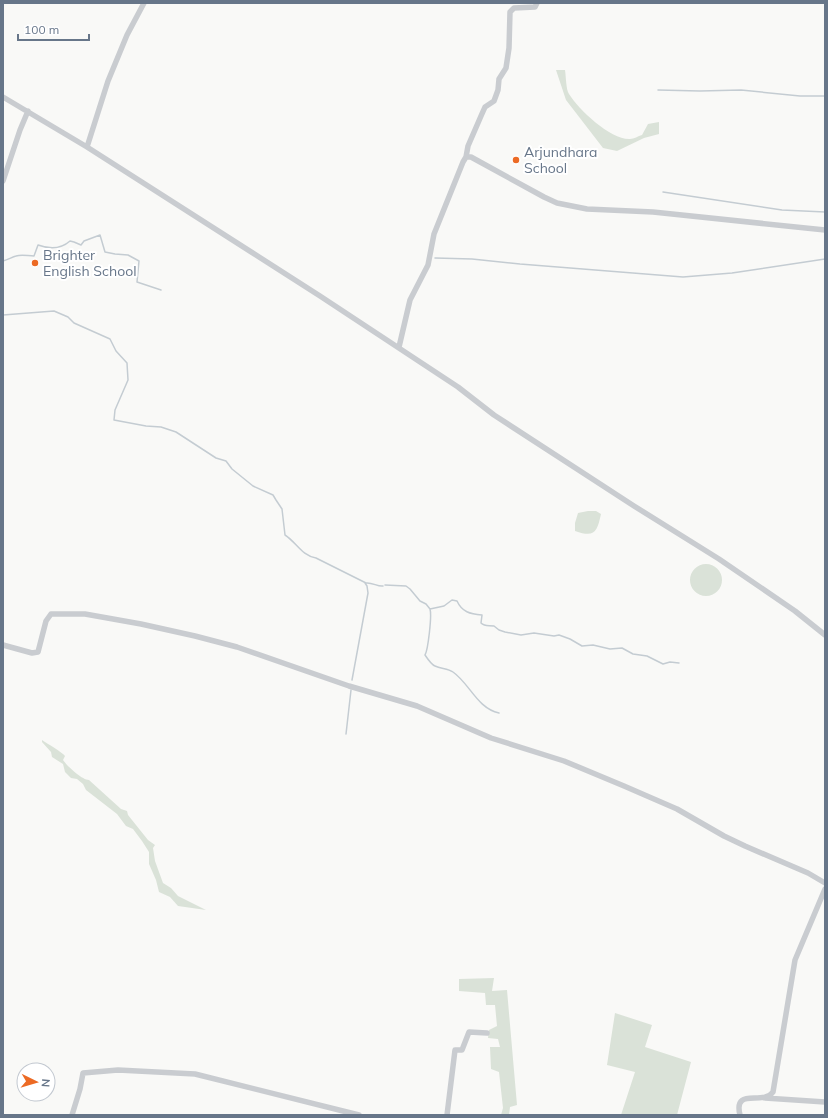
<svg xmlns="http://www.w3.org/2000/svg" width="828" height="1118" viewBox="0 0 828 1118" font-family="Mulish,sans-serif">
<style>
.green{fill:#dae2d8}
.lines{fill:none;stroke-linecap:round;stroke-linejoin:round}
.stream{stroke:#c4ccd2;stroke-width:1.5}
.minor{stroke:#c9ccd0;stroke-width:5.5}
.poi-dot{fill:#ec6a24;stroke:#fff;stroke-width:1.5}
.labels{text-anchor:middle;stroke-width:4;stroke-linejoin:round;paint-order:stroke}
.poi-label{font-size:14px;fill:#677689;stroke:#fff;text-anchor:start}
</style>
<rect width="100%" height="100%" fill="#f9f9f7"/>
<path class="green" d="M556,70H565C566,76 566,90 569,94C579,110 611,140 630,139C634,139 638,136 642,135L648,124L659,122V134L644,138L617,151L603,148L566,100Z
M588,511H596L601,514C597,532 595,538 575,531V523L578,513Z
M690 580a16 16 0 1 1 32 0a16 16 0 1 1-32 0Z
M42,740C48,744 62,752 65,756L63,760C67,766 82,780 89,780L121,809L127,811L128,815L148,840L155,845L153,848L155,861L163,883L171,888L178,896L206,910L178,906L170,897L159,892L156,880L149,864V852L142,841L133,829L126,826L117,814L86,790L83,784L77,779L71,778L65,772L63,764L52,757L51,752L42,742Z
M494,978L492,991L507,990L517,1105L510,1107L509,1115H501L503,1108L499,1072L491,1069L490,1047H500L498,1039L488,1038L489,1030L497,1026L495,1005H486L485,993L459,991V979Z
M615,1013L652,1025L645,1047L691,1062L677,1115H621L635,1072L607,1065Z"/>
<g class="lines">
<path class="stream" d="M658,90L700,91L741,90L800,96H825
M663,192L782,210L825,212
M435,258L472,259L520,264L683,277L732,273L825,259
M3,261C8,260 12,257 16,256C22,254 28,256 34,256L38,245C49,249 61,249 70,241L74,242L81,245L84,241L100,235L105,252L115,254L128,255L139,261L137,282L161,290
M3,315L54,311L68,317L74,323L110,339L116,351L127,363L128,380L115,410L114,420L146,426L161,427L176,432L216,458L226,461L232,469L253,486L273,495L276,500L282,509L285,535C296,542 302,556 316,558L366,583C372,582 378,587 383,586
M385,585L406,586L410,589L420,601L426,604L430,609L444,606L452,600L457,601C462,612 470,614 482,615L481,623C485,627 489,625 494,626L499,630L505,632L521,635L534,633L554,636L559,635L570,639L582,646L593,645L610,649L622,648L633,654L647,656L663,664L670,662L679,663
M430,609C432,616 428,650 425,655C427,658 432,665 435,666C441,669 448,668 453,672C470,684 477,708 499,713
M352,680L368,593L367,586L365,583
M346,734L351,690"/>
<path class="minor" d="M3,97L87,147L320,296L458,387L494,415L634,506L719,559L795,611L825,635
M87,147L108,81L127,35L144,3
M466,157L468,146L481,116L485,107L494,101L498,90L499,79L506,68L509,48L510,12L514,8L535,7L537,3
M3,181L20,130L28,111
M399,347L410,300L428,265L434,234L463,162L466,157H471L544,197L557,203L587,209L653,212L825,230
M3,645L32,653L38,652L46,621L51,614H85L141,624L195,636L237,647L349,686L417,706L491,738L564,761L624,786L677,809L724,836L745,846L808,873L825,883
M765,1098L825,1102
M72,1115L80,1089L83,1073L118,1070L195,1074L359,1115
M447,1115L455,1050H462L469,1032L487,1033
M740,1115C733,1087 763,1106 773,1092L795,960L825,889"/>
</g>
<g class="poi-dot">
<circle cx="516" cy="160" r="4"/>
<circle cx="35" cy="263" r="4"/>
</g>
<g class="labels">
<g class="poi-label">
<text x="524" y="157">Arjundhara<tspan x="524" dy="16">School</tspan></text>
<text x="43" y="260">Brighter<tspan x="43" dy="16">English School</tspan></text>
</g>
</g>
<rect width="828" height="1118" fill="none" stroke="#677689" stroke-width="8"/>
<g transform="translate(36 1082) rotate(95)"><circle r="19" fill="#ffffff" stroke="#c2c8d0"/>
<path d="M0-3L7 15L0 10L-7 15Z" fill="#ec6a24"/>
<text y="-6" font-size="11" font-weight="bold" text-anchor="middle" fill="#677689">N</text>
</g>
<path d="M18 34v6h71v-6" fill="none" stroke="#677689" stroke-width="2"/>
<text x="24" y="34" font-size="12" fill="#677689" stroke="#ffffff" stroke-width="3" paint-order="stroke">100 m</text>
</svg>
